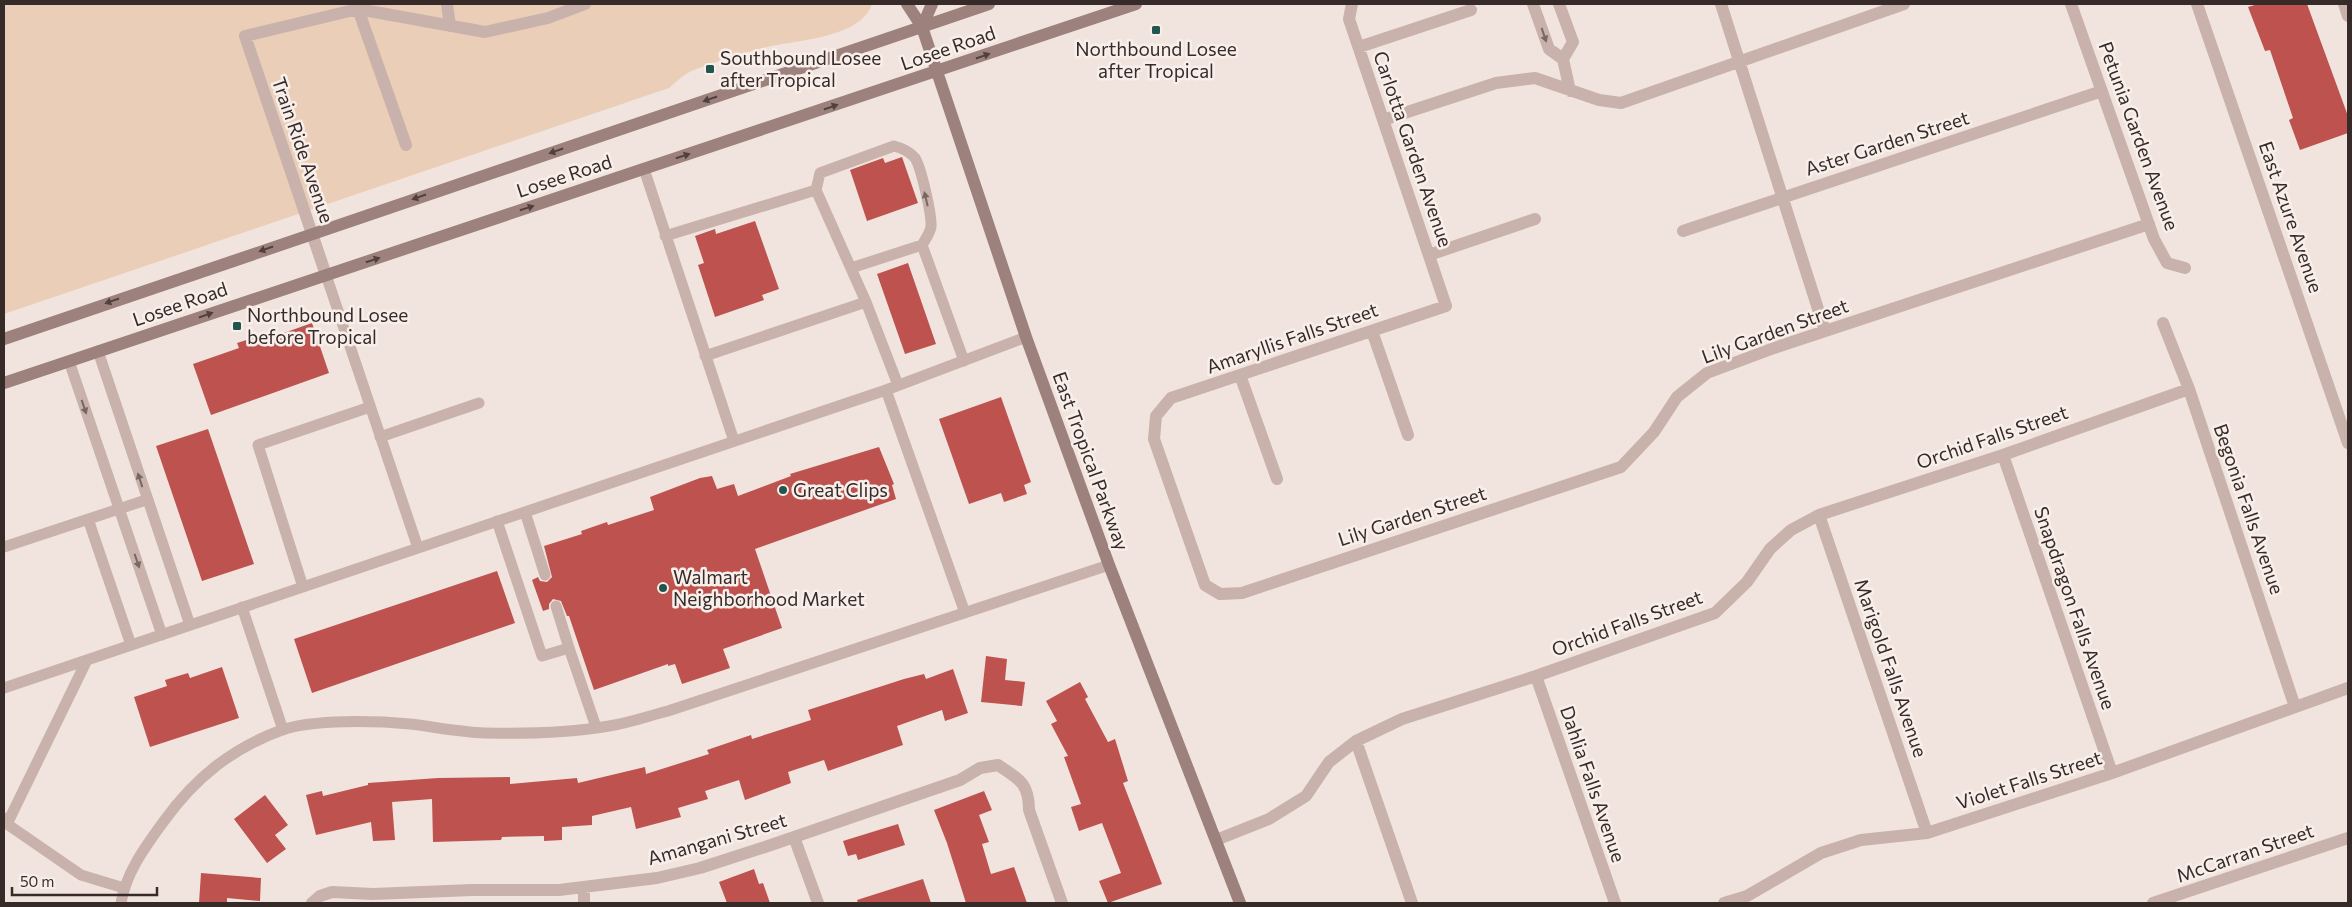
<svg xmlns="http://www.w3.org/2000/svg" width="2352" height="907" viewBox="0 0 2352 907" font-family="Commissioner,sans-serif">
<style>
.sand{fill:#eaceb7}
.building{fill:#be524f}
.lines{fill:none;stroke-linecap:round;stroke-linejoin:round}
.service{stroke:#c8b2ab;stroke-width:11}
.minor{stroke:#c8b2ab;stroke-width:12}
.tertiary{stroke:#c8b2ab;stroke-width:12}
.secondary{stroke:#9c817c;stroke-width:12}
.oneway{fill:#786864}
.oneway2{fill:#50403e}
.poi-dot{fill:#22554e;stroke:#f9efea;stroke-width:2}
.labels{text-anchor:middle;stroke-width:5;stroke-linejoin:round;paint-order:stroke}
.street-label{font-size:19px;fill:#362b29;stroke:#f9efea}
.poi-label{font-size:19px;fill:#362b29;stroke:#f9efea;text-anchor:start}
</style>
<rect width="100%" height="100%" fill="#f1e4de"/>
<path class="sand" d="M4,4H872C861,38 797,40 767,47C743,53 717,61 694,70C685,73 676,82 669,88L4,314Z"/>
<path class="building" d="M2258,4H2307L2348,116V133L2300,150L2289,120L2293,118L2270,50L2265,51L2248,7Z
M902,157L918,203L867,221L850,170L883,158L885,163Z
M755,221L779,289L762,295L764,300L715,317L698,265L704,263L695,236L715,229L716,234Z
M908,263L936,344L905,354L877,274Z
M312,323L329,373L211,415L193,364L239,348L237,343L262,335L264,340Z
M1001,397L1031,482L1024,485L1027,494L1004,502L1001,493L969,504L939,419Z
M208,429L254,564L202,581L156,446Z
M879,447L894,484L892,485L896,499L755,549L782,628L723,649L730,668L682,684L675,664L668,666V664L594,690L569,616H567L561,601L553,599L549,604V609L543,611L532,580L538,577L540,581L547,582L552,577L544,546L582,534L581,531L607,522L608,525L654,510L650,497L700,478L712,476L717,489L734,484L738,496L791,476L790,474Z
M497,571L515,623L312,693L294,639Z
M986,656L1007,659L1005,680L1025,682L1022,706L981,702Z
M222,667L239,718L150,747L134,697L167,686L165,680L188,673L190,678Z
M953,669L968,713L945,721L942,710L897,726L903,745L828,771L824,760L788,772L791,783L745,800L739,780L705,791L708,799L678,808L681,817L636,829L631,807L592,816V825L562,827V840L544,841V836L502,837L501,840L433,842L432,799L392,802L395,840L373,841L371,822L316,835L306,795L322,791L323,796L368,785V783L438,778L510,777V784L577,778L578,783L645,767L646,774L709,754L707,750L751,735L752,739L811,720L808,710L904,679L924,674L926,679Z
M1080,682L1088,697L1085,699L1108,742L1115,739L1128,781L1123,783L1162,884L1108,903L1099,881L1121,873L1102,823L1079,831L1071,807L1081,804L1064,757L1068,756L1051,724L1057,721L1046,701Z
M984,791L992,810L979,815L989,842L982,844L991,874L1014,867L1027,903H966L947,843L934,810Z
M265,795L288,825L275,835L286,849L267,863L234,819Z
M898,824L905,845L858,860L856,854L848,856L843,841Z
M754,869L759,884L763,883L770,903H727L719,882Z
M201,873L261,878L260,901L227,898V903H199Z
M923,879L931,903H858L857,900Z"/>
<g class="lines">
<path class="service" d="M644,169L734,441
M816,190L820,173L894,146C902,148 909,151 915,158C921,167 932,215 931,227C930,233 925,240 922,245
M665,236L816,190L866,302L898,385
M851,268L922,245L964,361
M326,275L418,548
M98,351L190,625
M705,356L866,302
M69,361L162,635
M886,390L965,613
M380,437L479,403
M525,512L545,575
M88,519L131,645
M497,521L542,656L569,648L596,727
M4,547L146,500
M303,587L258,445L370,407
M556,606L569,648
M242,607L283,730
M4,688L886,390L1026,337
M4,818L7,824L81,875L124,888
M7,824L87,660
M121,903C126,872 146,846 164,821C195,778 232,748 282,730C313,719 377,721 410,724C435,727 460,732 485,733C526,734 568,733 609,726C629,723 648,716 668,711L1109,565"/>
<path class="minor" d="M447,4L450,26
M1352,4L1349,19L1446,306L1171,398L1156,416L1154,439L1205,585L1220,594L1242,593L1621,467L1654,432L1677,397L1707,373L1774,348L2149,224
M1533,4L1549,49L1563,59L1570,91
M1559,4L1573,42L1563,59
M1721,4L1825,331
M2071,4L2154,239L2167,263L2185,268
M2344,4L2348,16
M358,9L406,145
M1359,47L1471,10
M1383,120L1496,83L1535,78L1599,100L1621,103L1904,4
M1683,231L2102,91
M1429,255L1535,219
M326,275L245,36L358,9L485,32L548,18L585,4
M2163,323L2189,389L2295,707
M1372,331L1408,435
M1240,375L1277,479
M2003,455L2112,773
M1819,515L1927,833
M1536,676L1615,903
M1356,741L1412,903
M794,837L818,903
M1216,840L1269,819L1306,796L1329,762L1356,741L1402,719L1536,676L1715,613L1747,582L1770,549L1791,530L1819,515L2003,455L2189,389
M584,887V903
M312,903L320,896L332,892L373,894L472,890H559L657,878L700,868L768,846L960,780L980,768L998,765C1019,779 1029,783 1029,810L1062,903
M1724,903L1747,896L1821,853L1861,840L1927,833L2112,773L2348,688"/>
<path class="tertiary" d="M2197,4L2348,443
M2153,903L2348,838"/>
<path class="secondary" d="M907,4L922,27L1026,337L1109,565L1240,903
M922,27L932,4
M4,339L989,4
M4,383L1136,4"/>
</g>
<defs><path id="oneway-solid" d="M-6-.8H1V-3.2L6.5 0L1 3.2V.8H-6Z" transform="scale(1.25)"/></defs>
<g class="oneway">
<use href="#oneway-solid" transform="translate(1544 35) rotate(71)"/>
<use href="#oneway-solid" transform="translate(926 199) rotate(-103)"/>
<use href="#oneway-solid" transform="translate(84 407) rotate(71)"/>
<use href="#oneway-solid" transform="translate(140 480) rotate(-108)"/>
<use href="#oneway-solid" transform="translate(137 561) rotate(71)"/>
</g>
<g class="oneway2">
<use href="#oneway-solid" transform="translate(983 56) rotate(-19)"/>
<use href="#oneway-solid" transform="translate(710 99) rotate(161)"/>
<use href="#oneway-solid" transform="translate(831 107) rotate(-19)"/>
<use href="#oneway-solid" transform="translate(556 151) rotate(161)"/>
<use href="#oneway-solid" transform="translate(683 156) rotate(-18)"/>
<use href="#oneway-solid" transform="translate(419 197) rotate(161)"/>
<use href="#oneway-solid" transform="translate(527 208) rotate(-18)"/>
<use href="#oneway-solid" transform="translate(266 249) rotate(161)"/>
<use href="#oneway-solid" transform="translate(373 260) rotate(-18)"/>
<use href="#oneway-solid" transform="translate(112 301) rotate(161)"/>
<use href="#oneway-solid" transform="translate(206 315) rotate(-19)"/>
</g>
<g class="poi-dot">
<rect x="1151" y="25" width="10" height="10" rx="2.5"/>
<rect x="705" y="64" width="10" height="10" rx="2.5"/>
<rect x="232" y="321" width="10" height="10" rx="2.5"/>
<circle cx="783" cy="490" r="5"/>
<circle cx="663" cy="588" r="5"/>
</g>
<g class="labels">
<g class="street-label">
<text transform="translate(948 48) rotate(-19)" y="7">Losee Road</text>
<text transform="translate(2139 136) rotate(70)" y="7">Petunia Garden Avenue</text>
<text transform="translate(1887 143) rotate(-18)" y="7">Aster Garden Street</text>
<text transform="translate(1413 149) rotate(71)" y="7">Carlotta Garden Avenue</text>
<text transform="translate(303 150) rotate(71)" y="7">Train Ride Avenue</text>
<text transform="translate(564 176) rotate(-18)" y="7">Losee Road</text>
<text transform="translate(2291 217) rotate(71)" y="7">East Azure Avenue</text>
<text transform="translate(180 304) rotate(-19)" y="7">Losee Road</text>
<text transform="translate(1775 331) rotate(-20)" y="7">Lily Garden Street</text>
<text transform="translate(1292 338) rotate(-19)" y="7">Amaryllis Falls Street</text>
<text transform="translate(1992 437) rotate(-19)" y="7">Orchid Falls Street</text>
<text transform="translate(1091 461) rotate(70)" y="7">East Tropical Parkway</text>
<text transform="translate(2249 509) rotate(71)" y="7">Begonia Falls Avenue</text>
<text transform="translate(1412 516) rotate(-18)" y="7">Lily Garden Street</text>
<text transform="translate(2075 608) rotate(71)" y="7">Snapdragon Falls Avenue</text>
<text transform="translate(1627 623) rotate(-20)" y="7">Orchid Falls Street</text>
<text transform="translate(1891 668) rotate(71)" y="7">Marigold Falls Avenue</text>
<text transform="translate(2029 780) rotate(-18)" y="7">Violet Falls Street</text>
<text transform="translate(1593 784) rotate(71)" y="7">Dahlia Falls Avenue</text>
<text transform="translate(717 839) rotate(-16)" y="7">Amangani Street</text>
<text transform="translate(2245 853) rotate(-19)" y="7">McCarran Street</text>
</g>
<g class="poi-label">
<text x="1156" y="56" text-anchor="middle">Northbound Losee<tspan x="1156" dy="22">after Tropical</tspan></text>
<text x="720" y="65">Southbound Losee<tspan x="720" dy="22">after Tropical</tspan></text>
<text x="247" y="322">Northbound Losee<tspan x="247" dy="22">before Tropical</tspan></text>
<text x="793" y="497">Great Clips</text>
<text x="673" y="584">Walmart<tspan x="673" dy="22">Neighborhood Market</tspan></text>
</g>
</g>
<rect width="2352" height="907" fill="none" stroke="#362b29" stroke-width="10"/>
<path d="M12 887v8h145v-8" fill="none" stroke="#362b29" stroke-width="2.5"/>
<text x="20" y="887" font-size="15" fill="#362b29" stroke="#f9efea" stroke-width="4" paint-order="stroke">50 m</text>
</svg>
